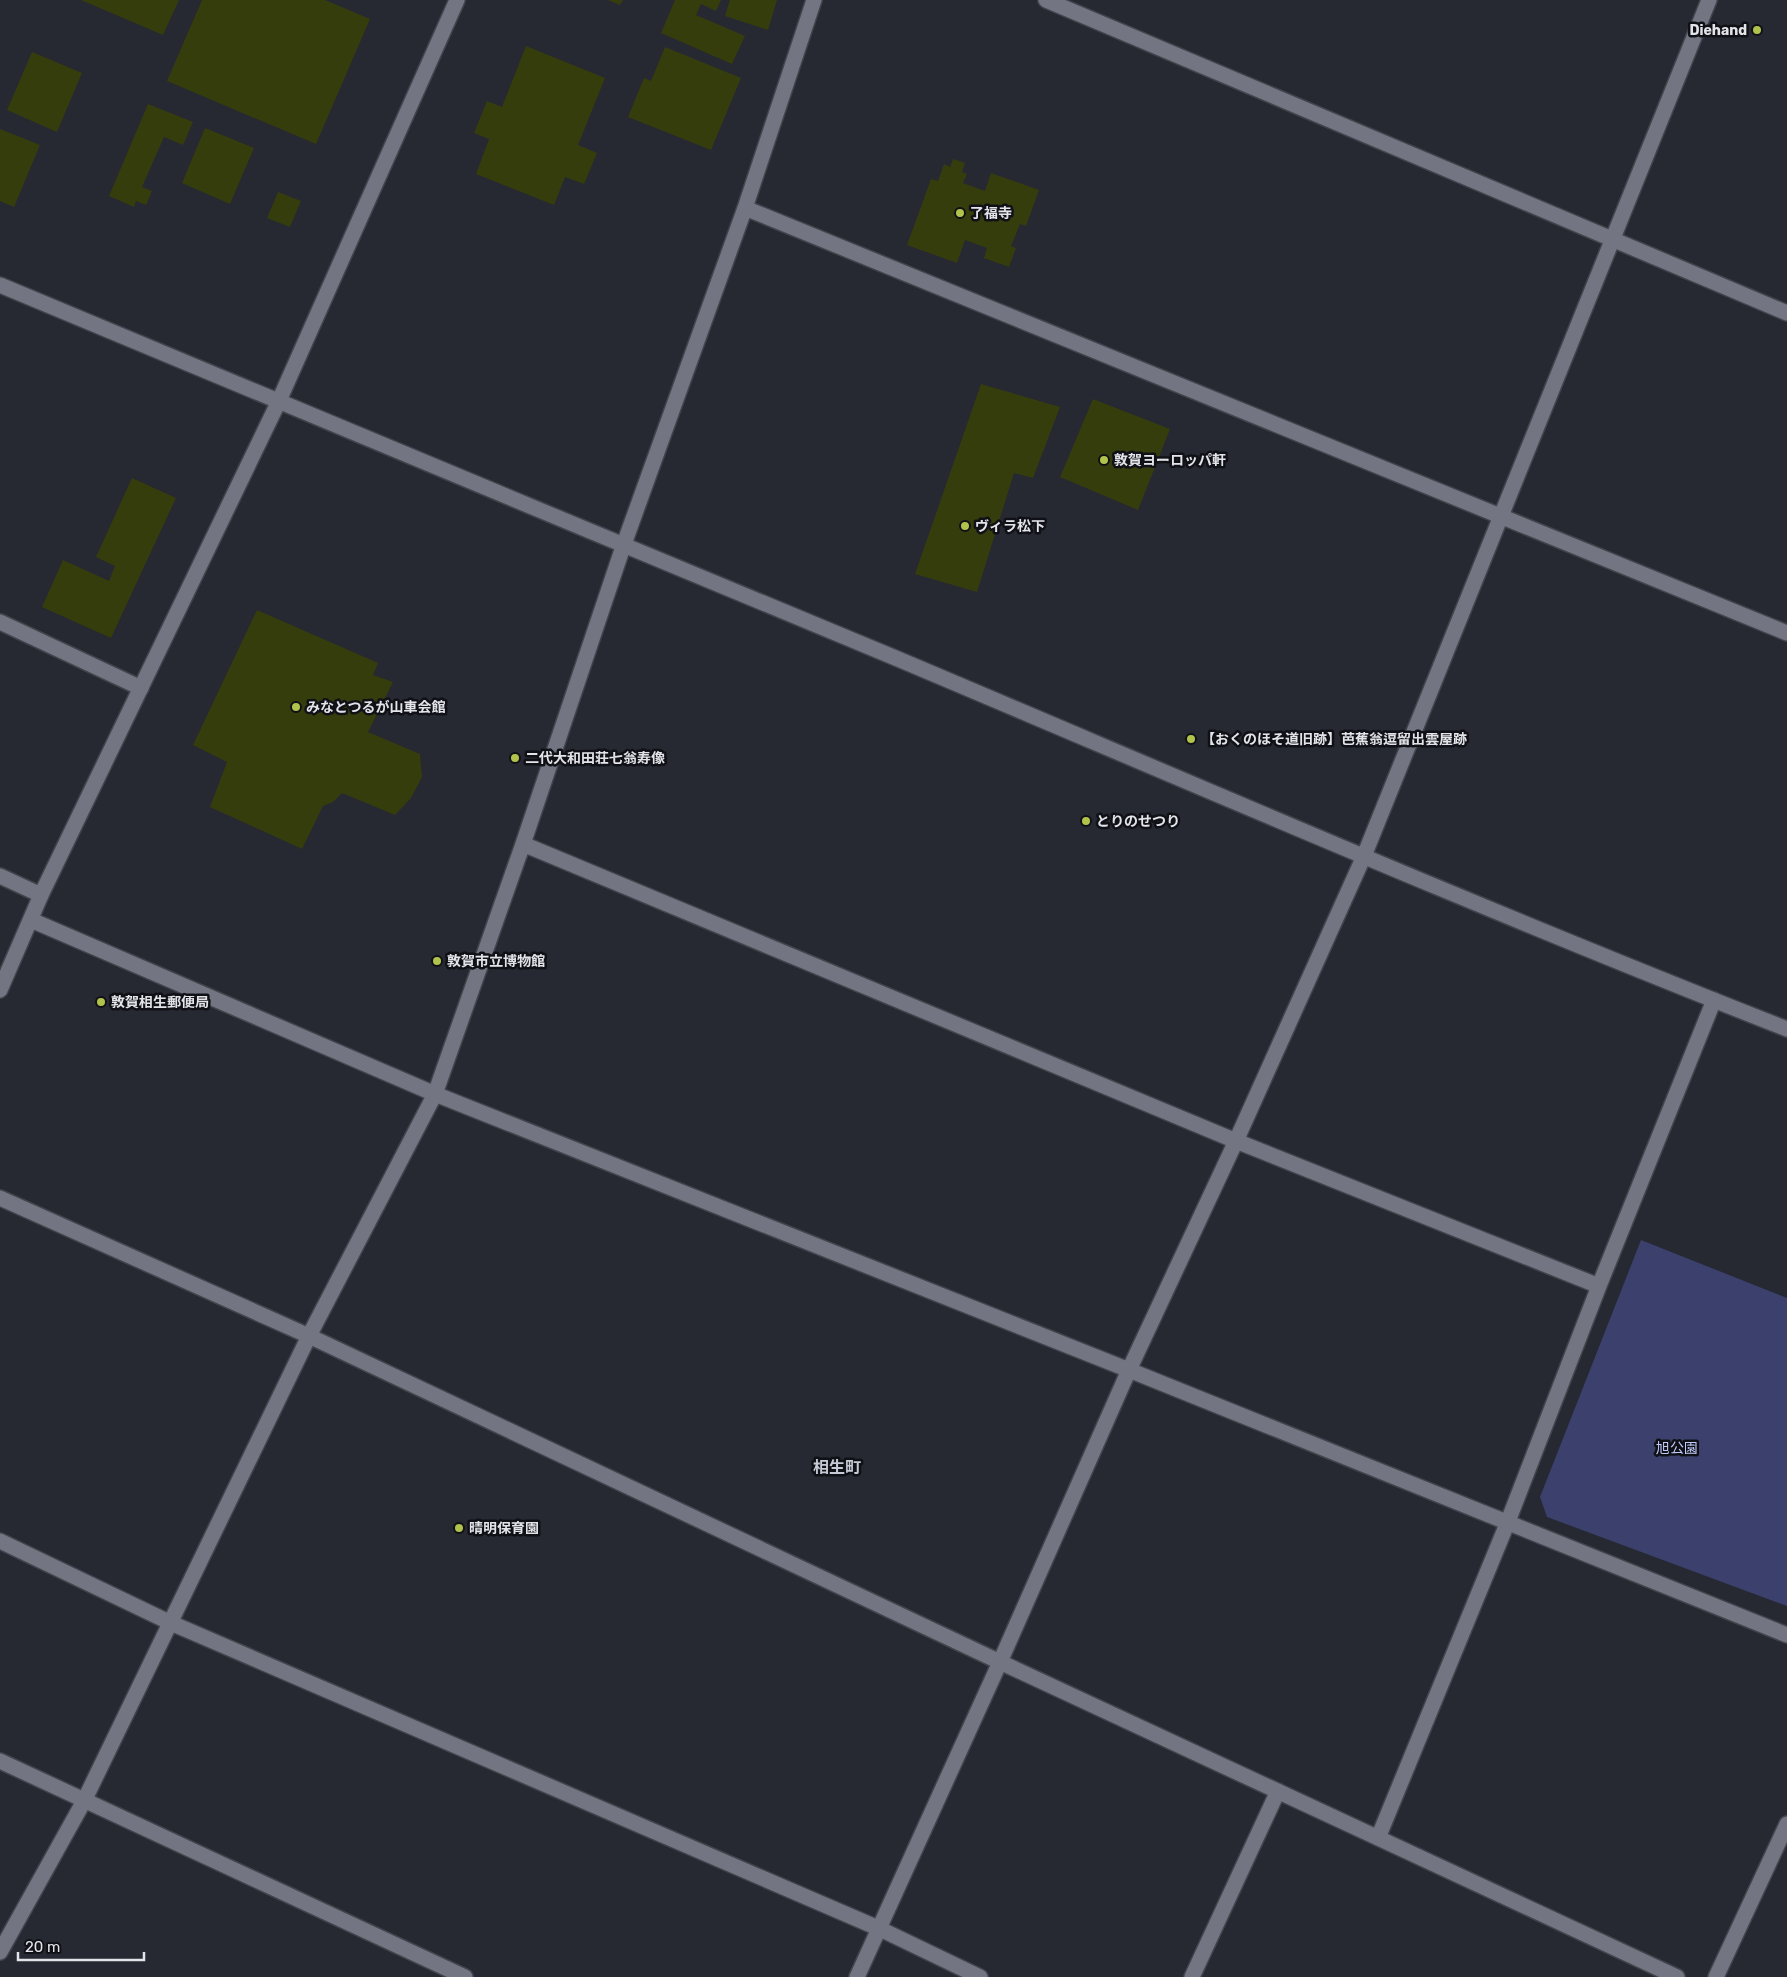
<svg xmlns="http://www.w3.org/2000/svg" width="1787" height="1977" viewBox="0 0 1787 1977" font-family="Rubik,'Noto Sans JP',sans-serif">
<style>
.green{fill:#3b416c}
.building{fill:#363d0d}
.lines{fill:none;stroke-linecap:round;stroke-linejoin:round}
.street-casing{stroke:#42444c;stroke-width:18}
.secondary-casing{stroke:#42444c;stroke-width:18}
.street{stroke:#737682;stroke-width:15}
.secondary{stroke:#737682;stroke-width:15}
.poi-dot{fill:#b2c34c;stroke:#101116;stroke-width:2}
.labels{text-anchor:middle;stroke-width:5;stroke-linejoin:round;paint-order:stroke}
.poi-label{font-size:14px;font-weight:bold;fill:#e2e4ea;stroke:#101116;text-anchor:start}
.park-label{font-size:14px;fill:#c1cbfc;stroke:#101116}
.quarter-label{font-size:16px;font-weight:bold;fill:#c6c9d6;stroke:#101116}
</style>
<rect width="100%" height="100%" fill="#262832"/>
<path class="green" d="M1641,1240L1787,1298V1606L1547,1517L1540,1497Z"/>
<path class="building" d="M81,0H179L163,35Z
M202,0H325L370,19L316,144L167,81Z
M608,0H623L620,5Z
M675,0H721L716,11L701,4L696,15L745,36L732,64L661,33Z
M730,0H777L768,30L725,16Z
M526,46L605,78L578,145L597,153L584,184L565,177L554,205L476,174L489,139L474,133L487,101L502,107Z
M665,47L741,78L711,150L628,117L644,78L651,81Z
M32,52L82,73L57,132L7,110Z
M148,104L193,122L183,145L164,137L142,187L152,191L146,205L136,201L134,207L109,196Z
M205,128L254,148L230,204L182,183Z
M0,129L40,145L14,207L0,201Z
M953,159L965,163L962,172L967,174L963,183L985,191L991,173L1039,190L1026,226L1020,224L1011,246L1016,248L1009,267L984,258L987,248L965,240L957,263L907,245L931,179L938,181L944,164L950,167Z
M278,192L301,201L290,227L267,218Z
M981,384L1060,407L1033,478L1014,473L977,592L915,574Z
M1093,399L1170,429L1138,510L1060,477Z
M132,478L176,498L111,638L42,607L63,560L109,581L115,566L96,557Z
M257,610L378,663L373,675L393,682L368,732L420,754L422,777L411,798L395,815L342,793L333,802L323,806L302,849L210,807L227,762L193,745Z"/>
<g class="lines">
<g class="street-casing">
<path id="street" d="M1046,0L1787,313
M745,208L1787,633
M0,622L141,688
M523,844L1236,1141L1599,1286L1507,1524L1378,1838
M0,876L41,895
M31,920L435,1094L1129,1370L1787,1635
M0,1198L309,1336L1000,1662L1677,1977
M1599,1286L1714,1000
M0,1541L171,1623L878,1928L980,1977
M0,1761L465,1977
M0,1952L84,1801L309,1336L435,1094L523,844L624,544L745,208L814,0
M857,1977L1000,1662L1129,1370L1236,1141L1364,856L1709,0
M1192,1977L1278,1791
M1716,1977L1787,1824"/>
</g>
<g class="secondary-casing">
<path id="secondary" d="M0,285C298,411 599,534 898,659C1194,784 1488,912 1787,1029
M0,990L41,895L278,403L457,0"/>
</g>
<use href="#street" class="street"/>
<use href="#secondary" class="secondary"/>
</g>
<g class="poi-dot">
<circle cx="1757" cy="30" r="5"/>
<circle cx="960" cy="213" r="5"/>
<circle cx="1104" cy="460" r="5"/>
<circle cx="965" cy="526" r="5"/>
<circle cx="296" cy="707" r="5"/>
<circle cx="1191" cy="739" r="5"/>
<circle cx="515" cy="758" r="5"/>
<circle cx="1086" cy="821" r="5"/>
<circle cx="437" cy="961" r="5"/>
<circle cx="101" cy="1002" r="5"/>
<circle cx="459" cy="1528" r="5"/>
</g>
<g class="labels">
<g class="poi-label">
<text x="1747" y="35" text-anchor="end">Diehand</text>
<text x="970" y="218">了福寺</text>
<text x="1114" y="465">敦賀ヨーロッパ軒</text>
<text x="975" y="531">ヴィラ松下</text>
<text x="306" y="712">みなとつるが山車会館</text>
<text x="1201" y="744">【おくのほそ道旧跡】芭蕉翁逗留出雲屋跡</text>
<text x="525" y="763">二代大和田荘七翁寿像</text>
<text x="1096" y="826">とりのせつり</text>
<text x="447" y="966">敦賀市立博物館</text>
<text x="111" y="1007">敦賀相生郵便局</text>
<text x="469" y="1533">晴明保育園</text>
</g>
<g class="park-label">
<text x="1677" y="1453">旭公園</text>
</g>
<g class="quarter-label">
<text x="837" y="1473">相生町</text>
</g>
</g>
<path d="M18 1952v8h126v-8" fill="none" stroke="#e2e4ea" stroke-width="2.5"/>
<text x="25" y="1952" font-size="15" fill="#e2e4ea" stroke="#101116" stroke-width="4" paint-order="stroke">20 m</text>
</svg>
